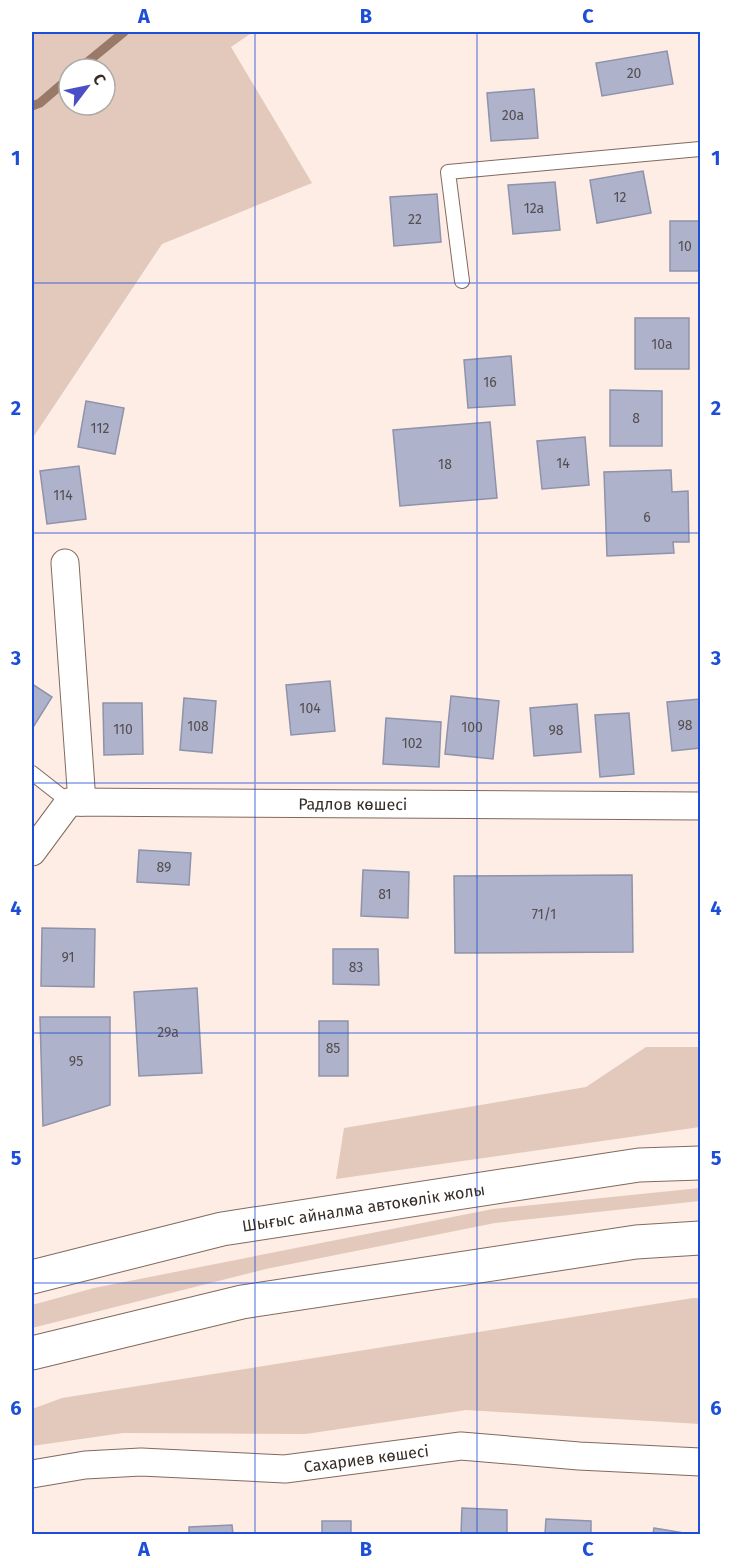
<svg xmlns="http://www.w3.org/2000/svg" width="732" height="1566" viewBox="0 0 732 1566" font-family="'Fira Sans',sans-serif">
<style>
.green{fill:#e3c9bb;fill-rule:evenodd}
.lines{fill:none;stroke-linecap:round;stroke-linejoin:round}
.stream{stroke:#997a68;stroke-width:9}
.building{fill:#aeb3cb;stroke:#8e92aa;stroke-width:1.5}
.lane-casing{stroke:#816a5d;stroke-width:16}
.street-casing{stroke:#816a5d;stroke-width:29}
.primary-casing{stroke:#816a5d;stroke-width:35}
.lane{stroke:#fff;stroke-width:14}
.street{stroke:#fff;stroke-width:27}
.primary{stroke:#fff;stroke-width:33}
.grid{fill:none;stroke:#1d4ed8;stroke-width:1.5;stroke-opacity:0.55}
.labels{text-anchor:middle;stroke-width:4.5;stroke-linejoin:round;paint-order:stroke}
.number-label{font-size:14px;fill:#544e50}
.street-label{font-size:16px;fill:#362d27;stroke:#fff}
.neatline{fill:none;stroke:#1d4ed8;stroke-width:2}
.grid-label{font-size:20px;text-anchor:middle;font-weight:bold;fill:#1d4ed8}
</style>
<rect width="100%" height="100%" fill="#fdede4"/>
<path class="green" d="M32,32H253L231,47L312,183L162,244L32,439ZM69,69H105V105H69Z
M646,1047H700V1127L336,1179L344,1128L586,1087Z
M700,1188V1201L495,1223L266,1269L32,1328V1305L94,1288L493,1209Z
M693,1298H700V1424L466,1410L306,1434L123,1433L32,1446V1409L62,1398Z"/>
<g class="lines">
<path class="stream" d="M79,69L124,32
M32,106L40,103L69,78"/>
</g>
<path class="building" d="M667,51L673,84L602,96L596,63Z
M534,89L538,138L491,141L487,93Z
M643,171L651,213L597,223L590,180Z
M555,182L560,230L513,234L508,185Z
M437,194L441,242L394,246L390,197Z
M670,221H700V271H670Z
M635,318H689V369H635Z
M511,356L515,405L468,408L464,360Z
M610,390L662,391V446H610Z
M86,401L124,408L115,454L78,447Z
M490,422L497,498L400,506L393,430Z
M585,437L589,485L542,489L537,441Z
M79,466L86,519L47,524L40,471Z
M671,470L672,492L688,491L689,542H673L674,553L607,556L604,472Z
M330,681L335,731L291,735L286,685Z
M32,684L52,697L32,729Z
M451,696L499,701L493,759L445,754Z
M184,698L216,701L212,753L180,750Z
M700,699V748L672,751L667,702Z
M103,703H142L143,754L104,755Z
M577,704L581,752L534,756L530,708Z
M629,713L634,774L600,777L595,715Z
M386,718L441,722L439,767L383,764Z
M139,850L191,853L189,885L137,882Z
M363,870L409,872L408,918L361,916Z
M632,875L633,952L455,953L454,876Z
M42,928L95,929L94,987L41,986Z
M333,949H378L379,985L333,984Z
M197,988L202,1073L139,1076L134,992Z
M40,1017H110V1105L43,1126Z
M319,1021H348V1076H319Z
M462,1508L507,1510V1534H461Z
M546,1519L591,1521V1534H545Z
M322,1521H351V1534H322Z
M232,1525L233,1534H189V1527Z
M654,1528L690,1534H653Z"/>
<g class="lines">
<g class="lane-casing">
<path id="lane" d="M462,281L448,172L700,149
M32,773L69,802"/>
</g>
<g class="street-casing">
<g id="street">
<path d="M65,563L82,802"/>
<path id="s1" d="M32,852L69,802L700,806"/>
<path id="s2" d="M32,1474L85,1465L141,1462L285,1469L461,1446L579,1456L700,1462"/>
</g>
</g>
<g class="primary-casing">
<g id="primary">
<path id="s3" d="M32,1277L222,1229L639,1165L700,1163"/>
<path d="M32,1353L242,1302L636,1242L700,1238"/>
</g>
</g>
<use href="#lane" class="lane"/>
<use href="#street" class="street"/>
<use href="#primary" class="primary"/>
</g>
<path class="grid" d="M255,32V1534M477,32V1534M32,283H700M32,533H700M32,783H700M32,1033H700M32,1283H700"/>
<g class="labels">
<g class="number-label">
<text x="634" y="78">20</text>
<text x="513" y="120">20а</text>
<text x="620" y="202">12</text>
<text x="534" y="213">12а</text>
<text x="415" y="224">22</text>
<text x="685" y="251">10</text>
<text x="662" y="349">10а</text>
<text x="490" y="387">16</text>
<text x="636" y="423">8</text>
<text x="100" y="433">112</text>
<text x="563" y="468">14</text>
<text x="445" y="469">18</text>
<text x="63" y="500">114</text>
<text x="647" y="522">6</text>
<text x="310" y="713">104</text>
<text x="685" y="730">98</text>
<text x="198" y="731">108</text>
<text x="472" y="732">100</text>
<text x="123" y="734">110</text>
<text x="556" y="735">98</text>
<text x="412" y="748">102</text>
<text x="164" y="872">89</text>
<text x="385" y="899">81</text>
<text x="544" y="919">71/1</text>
<text x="68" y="962">91</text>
<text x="356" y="972">83</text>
<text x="168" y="1037">29а</text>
<text x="333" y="1053">85</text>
<text x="76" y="1066">95</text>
</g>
<g class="street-label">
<text dy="6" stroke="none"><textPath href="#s1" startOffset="346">Радлов көшесі</textPath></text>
<text dy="6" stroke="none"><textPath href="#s3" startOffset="339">Шығыс айналма автокөлік жолы</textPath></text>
<text dy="6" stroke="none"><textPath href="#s2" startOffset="336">Сахариев көшесі</textPath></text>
</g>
</g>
<rect width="732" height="1566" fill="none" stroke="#ffffff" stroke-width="66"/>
<g transform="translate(87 87) rotate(58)"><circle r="28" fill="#ffffff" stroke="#afaba9" stroke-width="1.5"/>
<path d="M0-4.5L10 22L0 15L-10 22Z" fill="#4b4fc5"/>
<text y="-9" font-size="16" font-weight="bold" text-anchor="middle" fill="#362d27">С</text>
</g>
<rect x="33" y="33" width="666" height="1500" class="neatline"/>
<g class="grid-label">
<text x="144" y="23">A</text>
<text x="366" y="23">B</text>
<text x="588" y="23">C</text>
<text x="16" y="165">1</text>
<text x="716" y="165">1</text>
<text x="16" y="415">2</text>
<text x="716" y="415">2</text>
<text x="16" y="665">3</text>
<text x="716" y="665">3</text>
<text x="16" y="915">4</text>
<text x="716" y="915">4</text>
<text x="16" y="1165">5</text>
<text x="716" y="1165">5</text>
<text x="16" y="1415">6</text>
<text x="716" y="1415">6</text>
<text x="144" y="1556">A</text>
<text x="366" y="1556">B</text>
<text x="588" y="1556">C</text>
</g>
</svg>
